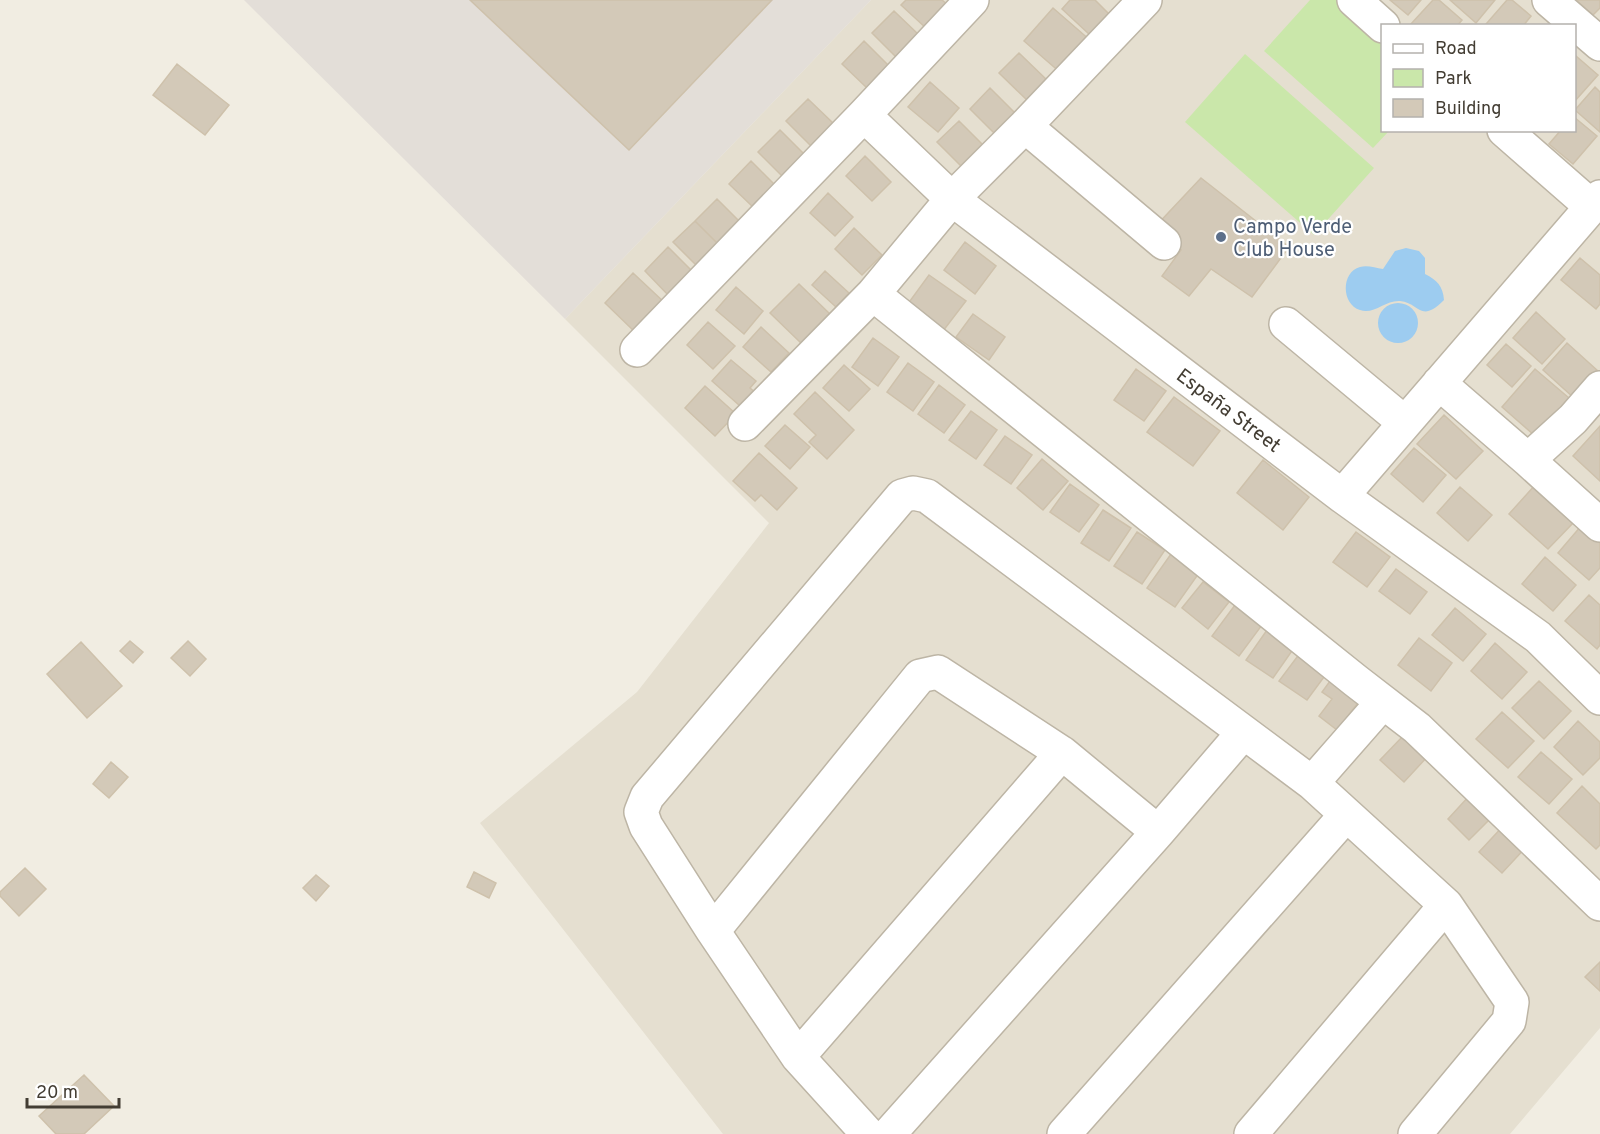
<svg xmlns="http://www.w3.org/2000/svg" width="1600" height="1134" viewBox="0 0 1600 1134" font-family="Overpass,sans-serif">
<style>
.residential{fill:#e5dfd0;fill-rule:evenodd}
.industrial{fill:#e3ded8}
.green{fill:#cae7aa}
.water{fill:#9dccf0}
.building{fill:#d3c9b8;stroke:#cec1ab;stroke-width:1.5}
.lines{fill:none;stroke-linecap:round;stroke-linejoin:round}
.minor-casing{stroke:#bdb5a5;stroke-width:36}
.minor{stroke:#fff;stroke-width:33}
.service-dot{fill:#5c6f8a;stroke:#fff;stroke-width:2}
.labels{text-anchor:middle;stroke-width:4.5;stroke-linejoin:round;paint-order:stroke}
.service-label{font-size:20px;fill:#4e5e75;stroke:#fff;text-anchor:start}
.street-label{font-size:20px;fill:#433d33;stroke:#fff}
</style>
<rect width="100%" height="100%" fill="#f1ede2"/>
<path class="residential" d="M871,0H1600V1028L1510,1134H723L480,823L637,692L769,523L565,319ZM1382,26H1574V130H1382Z"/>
<path class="industrial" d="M244,0H871L565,319Z"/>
<path class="green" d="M1310,0H1341L1382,37V130L1389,131L1373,148L1264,51Z
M1245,54L1374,168L1314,235L1185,122Z"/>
<path class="water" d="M1406,248L1419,251L1425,258V274C1437,280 1443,286 1444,300C1420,324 1420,303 1400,301C1385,300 1374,315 1360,310C1341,304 1341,272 1360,267C1368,265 1375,268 1383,269L1395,251Z
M1378 323a20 20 0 1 1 40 0a20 20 0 1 1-40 0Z"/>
<path class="building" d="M470,0H772L629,150Z
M906,0H942L949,6L927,29L901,5Z
M1070,0H1095L1110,15L1090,35L1062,9Z
M1390,0H1421L1408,15Z
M1433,0H1439L1462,20L1457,26L1410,25Z
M1450,0H1495L1476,23Z
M1507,0H1512L1531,16L1523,26H1487L1486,24Z
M1576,0H1600V8L1593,15Z
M1053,8L1091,41L1062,74L1024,41Z
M894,11L919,35L897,58L872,33Z
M864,41L889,66L867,88L842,64Z
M1019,53L1049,82L1029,102L999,73Z
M1576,56L1598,75L1574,102V58Z
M177,64L229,105L205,135L153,95Z
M930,82L959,108L938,132L908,107Z
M1595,87L1600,92V132L1575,110Z
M990,88L1015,113L995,134L970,109Z
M808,99L834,124L811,146L786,121Z
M1574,117L1597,136L1573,164L1549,144L1561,130H1574Z
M959,121L988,150L966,171L937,142Z
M780,130L805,155L783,177L758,152Z
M865,156L891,182L872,201L846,176Z
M751,161L776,186L754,208L729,184Z
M1201,178L1289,247L1252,297L1211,269L1189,296L1162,276L1181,250L1154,228Z
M828,193L853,217L835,236L810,213Z
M717,199L741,223L719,245L695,221Z
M695,221L719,245L697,266L673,242Z
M854,228L882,255L862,275L835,249Z
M965,242L996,266L975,294L944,270Z
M668,247L693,272L669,296L645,271Z
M1580,258L1600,275V304L1596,309L1561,280Z
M825,271L849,293L836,307L812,285Z
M633,273L666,304L637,334L605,303Z
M929,275L966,301L943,331L907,305Z
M799,284L831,315L803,345L770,313Z
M736,287L763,311L744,334L716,310Z
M1536,312L1565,339L1542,364L1513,338Z
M973,314L1005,337L989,360L956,337Z
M708,322L735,346L713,369L687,345Z
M761,327L789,353L771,372L743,347Z
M873,338L899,357L878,386L852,367Z
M1567,343L1598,371L1574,398L1543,370Z
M1506,344L1531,366L1512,387L1487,365Z
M731,360L756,381L750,388L763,399L749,414L712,381Z
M908,363L934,382L913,411L887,392Z
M844,365L870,389L849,411L823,388Z
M1136,369L1166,391L1144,421L1114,400Z
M1535,369L1569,398L1535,436L1502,407Z
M939,385L965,405L944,433L918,414Z
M705,386L736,414L715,436L685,408Z
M815,392L854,430L827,459L809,442L816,435L794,414Z
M1174,397L1220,431L1193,466L1147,432Z
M971,411L997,430L976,459L949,440Z
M1444,415L1483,451L1456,479L1417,444Z
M785,425L810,447L790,469L765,446Z
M1600,426V481L1573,456Z
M1005,436L1032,455L1011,484L984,465Z
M1414,448L1446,475L1423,502L1391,474Z
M759,453L797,488L777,510L761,495L755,501L733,481Z
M1042,459L1068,481L1043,510L1017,488Z
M1263,460L1309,497L1283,530L1237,493Z
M1070,484L1099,505L1079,532L1050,512Z
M1535,485L1575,521L1548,549L1509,514Z
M1460,487L1492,515L1468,541L1437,513Z
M1103,510L1131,528L1109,561L1081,543Z
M1581,526L1600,543V568L1589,580L1558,553Z
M1137,532L1165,550L1142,584L1114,566Z
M1356,532L1390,557L1367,587L1333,562Z
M1171,554L1199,573L1175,607L1147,588Z
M1545,557L1576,585L1553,611L1522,584Z
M1396,569L1427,592L1410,614L1379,591Z
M1203,582L1229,602L1208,629L1182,608Z
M1589,595L1600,605V645L1597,649L1565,621Z
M1235,605L1262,625L1239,656L1212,636Z
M1455,608L1486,634L1463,661L1432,635Z
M1267,630L1294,648L1273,678L1246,660Z
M1419,638L1452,663L1431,691L1398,665Z
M130,641L143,652L133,663L120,651Z
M188,641L206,659L190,676L171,658Z
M81,642L122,686L87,718L47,674Z
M1495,643L1527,672L1502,699L1471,671Z
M1300,653L1327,673L1307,700L1279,681Z
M1333,677L1361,699L1337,730L1319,716L1332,699L1322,692Z
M1539,681L1571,711L1544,739L1512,708Z
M1502,712L1534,741L1508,768L1476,739Z
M1578,721L1600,742V758L1583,775L1554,747Z
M1404,735L1428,756L1404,782L1380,760Z
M1541,752L1572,779L1549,804L1518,777Z
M111,762L128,777L109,798L93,784Z
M1582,786L1600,804V845L1596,849L1557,813Z
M1470,795L1493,816L1469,840L1448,819Z
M1505,824L1528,845L1502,873L1479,852Z
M25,868L46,889L19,916L0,896V892Z
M474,872L496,883L489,898L467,887Z
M316,875L329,886L316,901L303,888Z
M1600,962V991L1585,977Z
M84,1075L114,1106L84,1134H56L39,1116Z"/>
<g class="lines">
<g class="minor-casing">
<path id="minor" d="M1354,0L1383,26
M1549,0L1600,44
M864,115L952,199L1342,496L1538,637L1600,698
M1025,126L1164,243
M1504,130L1592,207
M873,294L1356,681L1417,728L1600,904
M1286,324L1405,423
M637,350L864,115L972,0
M1439,383L1528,460
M1600,388L1573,419L1528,460L1600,525
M745,424L873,294L952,199L1025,126L1145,0
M1342,496L1600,197
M1312,783L1383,702
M713,931L920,676L938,672L1062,753L1158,832
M798,1057L1062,753
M868,1134L798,1057L713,931L646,826L641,812L647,797L902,496L913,493L927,496L1312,783L1446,905L1512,1002L1509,1021L1415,1134
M889,1134L1158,832L1243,733
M1064,1134L1346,815
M1251,1134L1446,905"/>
</g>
<use href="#minor" class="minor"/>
</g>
<circle class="service-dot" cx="1221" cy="237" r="6"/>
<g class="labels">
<g class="service-label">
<text x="1233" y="233">Campo Verde<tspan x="1233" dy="23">Club House</tspan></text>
</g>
<g class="street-label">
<text transform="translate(1229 410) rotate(37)" y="7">España Street</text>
</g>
</g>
<rect x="1381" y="24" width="195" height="108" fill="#ffffff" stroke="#b4b1ad" stroke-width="1.5"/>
<rect x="1393" y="44" width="30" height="9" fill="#ffffff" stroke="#b4b1ad" stroke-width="1.5"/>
<text x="1435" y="54" font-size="18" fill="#433d33">Road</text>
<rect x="1393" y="69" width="30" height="18" fill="#cae7aa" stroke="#b4b1ad" stroke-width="1.5"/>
<text x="1435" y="84" font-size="18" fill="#433d33">Park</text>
<rect x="1393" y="99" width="30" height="18" fill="#d3c9b8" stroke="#b4b1ad" stroke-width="1.5"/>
<text x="1435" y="114" font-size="18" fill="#433d33">Building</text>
<path d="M27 1098v9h92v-9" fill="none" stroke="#433d33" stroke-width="3"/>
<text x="36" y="1098" font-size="18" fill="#433d33" stroke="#ffffff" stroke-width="4.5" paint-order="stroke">20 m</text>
</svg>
